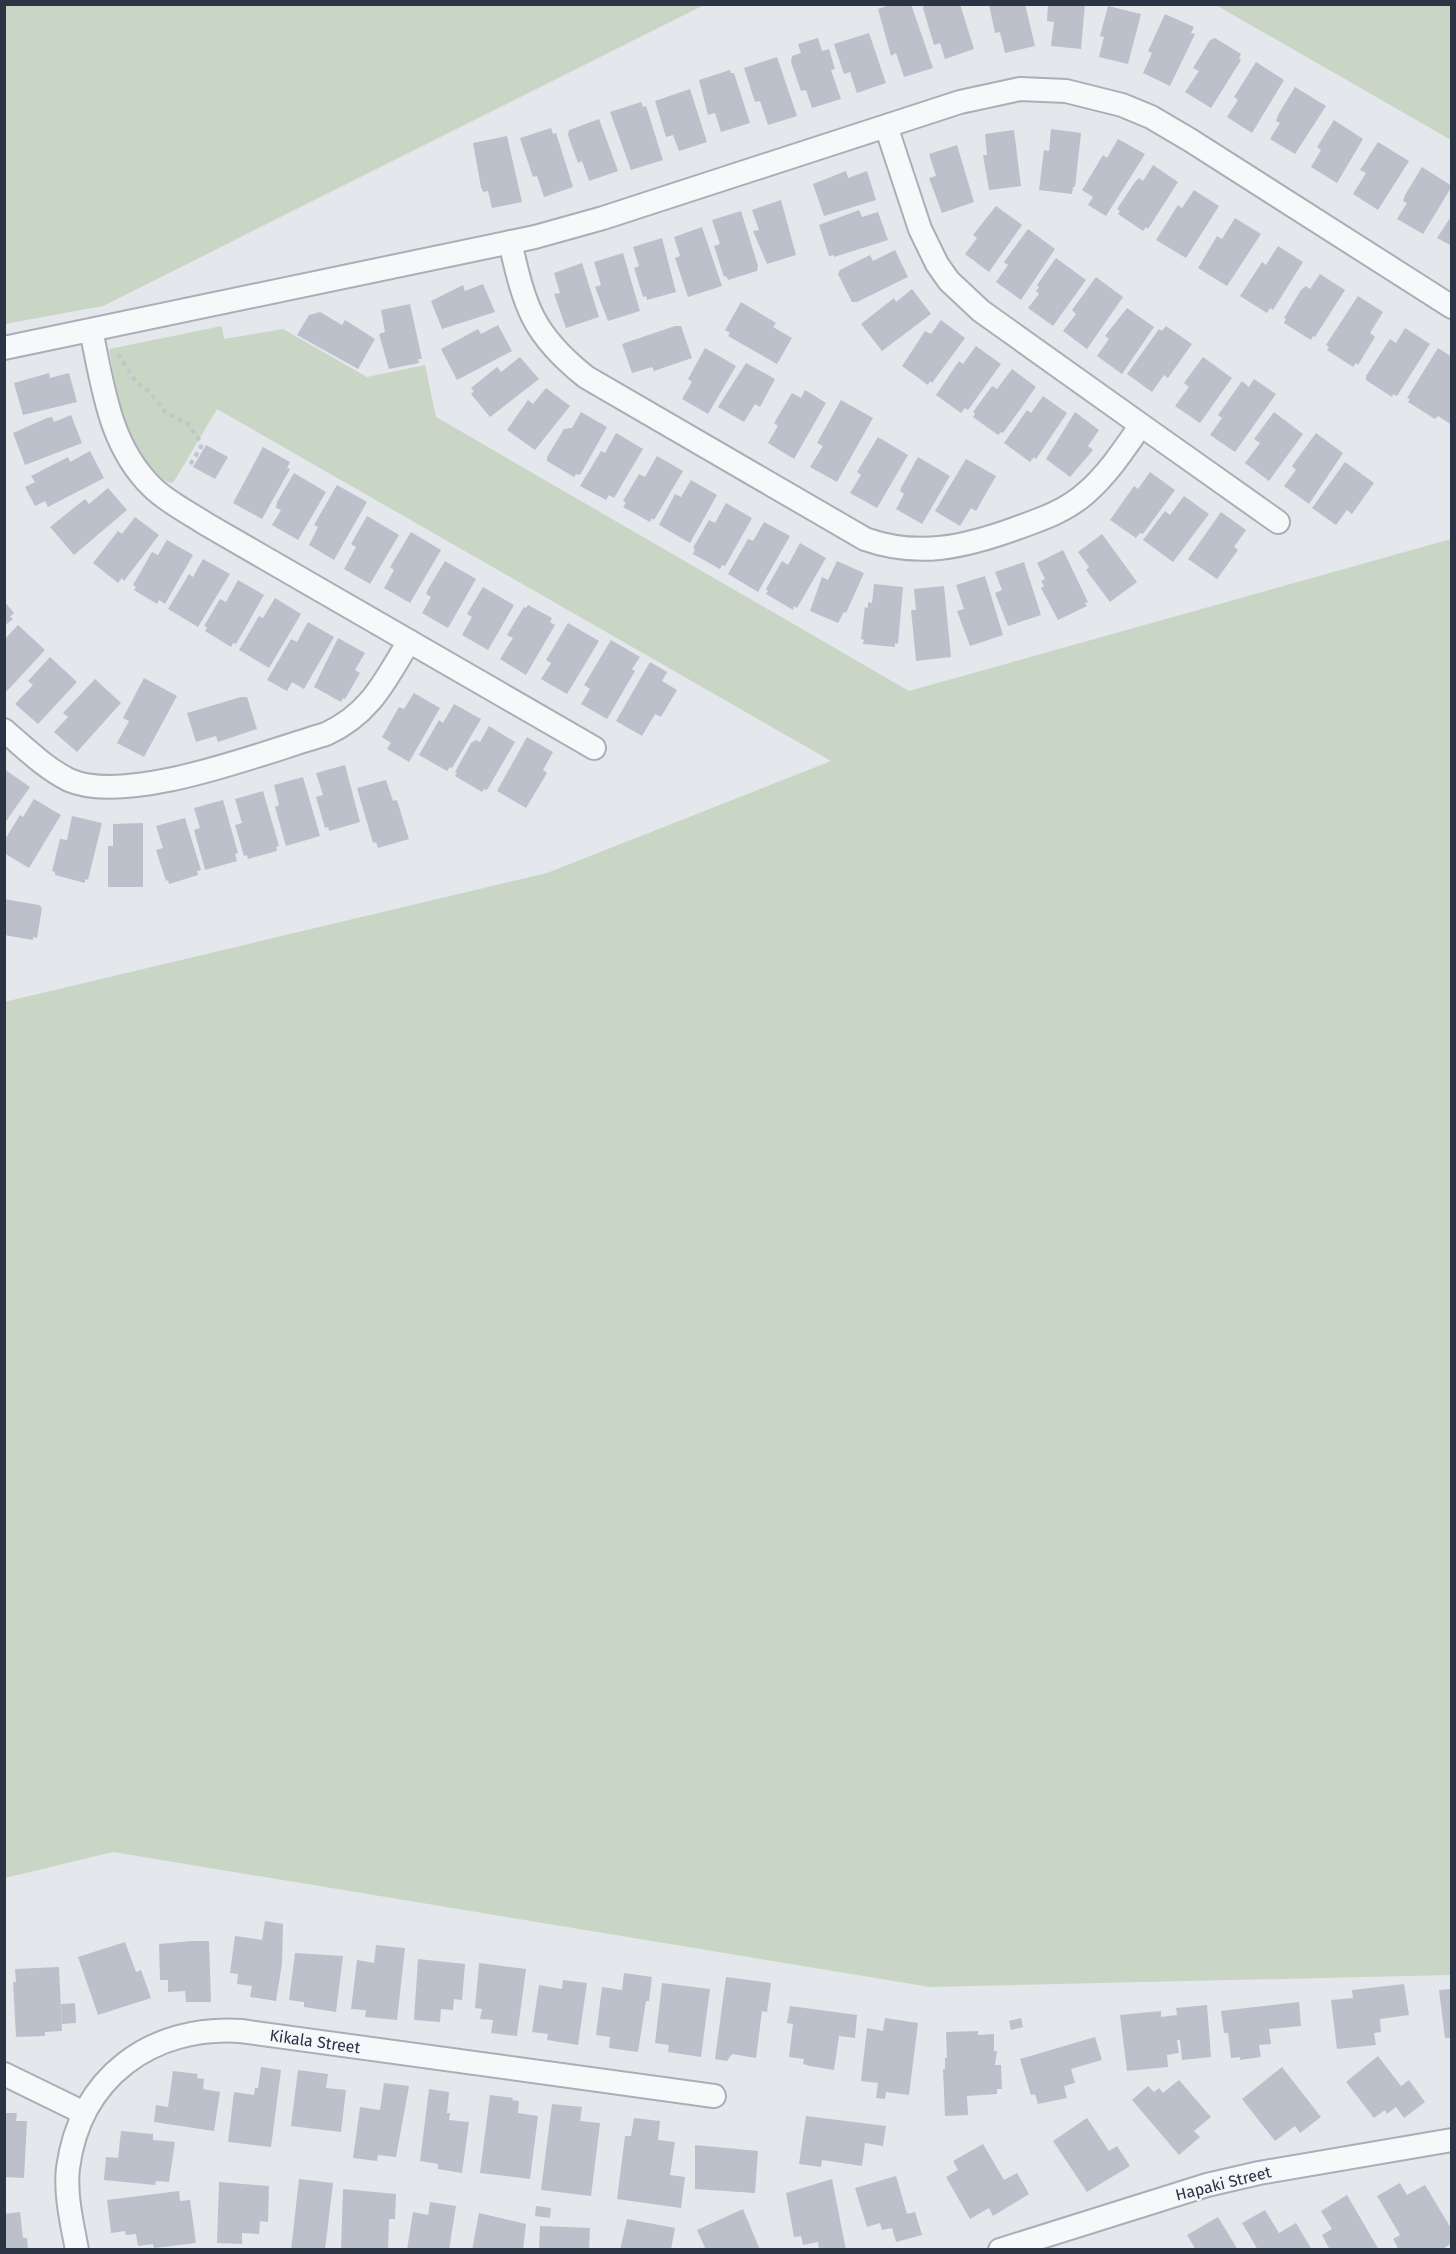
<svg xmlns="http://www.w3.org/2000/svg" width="1456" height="2254" viewBox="0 0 1456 2254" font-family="'Fira Sans',sans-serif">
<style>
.green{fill:#c9d6c5}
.building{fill:#bbc0ca}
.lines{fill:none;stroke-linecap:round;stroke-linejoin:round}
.minor-casing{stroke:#a9aeb7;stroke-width:26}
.path{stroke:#c2c5cb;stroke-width:4;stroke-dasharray:4.5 4.5;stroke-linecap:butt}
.minor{stroke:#f7f8fa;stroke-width:22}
.labels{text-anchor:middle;stroke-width:4.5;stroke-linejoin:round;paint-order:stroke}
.street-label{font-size:16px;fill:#2b3445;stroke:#f4f6f9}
</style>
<rect width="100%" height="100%" fill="#e4e7ec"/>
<path class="green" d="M5,4H704V5L103,306L5,324Z
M1216,5H1451V140Z
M222,326L224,339L283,329L367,377L425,365L436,417L909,691L1451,539V1975L930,1987L113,1852L5,1878L4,1002L547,873L831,761L217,409L176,478L173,483C164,483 160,476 154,470C122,438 117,392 109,349Z"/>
<path class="building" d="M892,4H911L933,68L904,77L896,53L891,56L878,9Z
M924,4H960L974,49L945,59L940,43L934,45L923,8Z
M989,4H1025L1035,46L1005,53L1000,32L995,33Z
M1048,4H1085L1081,49L1051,46L1054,22L1047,21Z
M1108,6L1141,14L1128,64L1099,57L1104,37L1100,36Z
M1165,14L1194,27L1191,33L1195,34L1170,86L1143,73L1152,53L1148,51Z
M869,33L886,83L857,93L850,72L844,74L834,44Z
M818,38L822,51L829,49L835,69L831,70L841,99L812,108L806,90L801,91L791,62L792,56L801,53L798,44Z
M1215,38L1241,54L1239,58L1241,60L1211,108L1185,92L1199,71L1193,68L1210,40Z
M777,57L797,116L768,125L760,101L755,102L744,68Z
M1256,62L1284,80L1252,133L1227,117L1238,100L1234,97Z
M730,70L731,73H734L750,123L721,132L715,113L708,115L699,80Z
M1295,87L1326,106L1295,154L1270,139L1280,123L1276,121L1278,115Z
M690,89L707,142L679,151L673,135L666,137L655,101Z
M641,102L643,107L646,106L663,160L631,170L610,112Z
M599,119L618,171L589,181L582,161L578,163L568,135L569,130Z
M1334,120L1363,139L1337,183L1311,167L1321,150L1317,147Z
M551,128L553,134L556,133L573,187L544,197L537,176L533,177L520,138Z
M1051,129L1081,133L1075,187H1073L1072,194L1039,190L1044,150L1049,151Z
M1014,130L1021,186L989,190L983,155H987L985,134Z
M507,136L522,202L492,208L488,191L483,192L481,187L473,143Z
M1118,139L1145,154L1106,216L1088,205L1093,197L1082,190L1103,155L1107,158Z
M1378,142L1409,161L1378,210L1353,194L1366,173L1360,170Z
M957,145L974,202L942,213L929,178L936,176L929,154Z
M1153,165L1178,182L1148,229L1146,227L1143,231L1118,214L1120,211L1117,209L1135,182L1139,178L1143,181Z
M1422,167L1452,186L1423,234L1397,219L1407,203L1403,201L1405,195Z
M846,171L848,178L867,171L876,200L824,216L813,184Z
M1194,190L1219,206L1186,258L1156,240L1178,205L1182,208Z
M781,200L796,255L767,264L753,231L759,230L752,210Z
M996,206L1022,225L989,272L965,254L977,238L973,235Z
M859,210L862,217L878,212L888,240L834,257V255L829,256L819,225Z
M741,211L758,266L757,271L728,280L726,276L724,277L714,246L720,244L712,220Z
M1452,215V246L1437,238Z
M1235,218L1261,234L1227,286L1198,268L1217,236L1222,239Z
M702,227L722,286L688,297L675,258L680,256L674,237Z
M1028,229L1055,249L1021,300L996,282L1008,265L1004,262Z
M662,238L676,292L647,300L646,296L643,297L634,268L639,266L633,247Z
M1278,246L1303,262L1273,310L1270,308L1267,313L1240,296L1262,262L1266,265Z
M895,250L908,277L857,302H852L838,274L840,270L870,255L873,261Z
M623,253L640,311L608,321L595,287L601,285L594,262Z
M1056,258L1086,280L1053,326L1028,308L1039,294L1036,291L1039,287L1037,285Z
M582,263L599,317L566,328L554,294L560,293L554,273Z
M1320,274L1345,290L1315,337L1313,336L1311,340L1284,323L1286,319L1284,318L1301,290L1306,286L1310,289Z
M1096,277L1123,297L1087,349L1063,331L1076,314L1072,310Z
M483,284L495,312L442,329L431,301L463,285L465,291Z
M912,289L931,314L882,351L861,324L894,298L896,302Z
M1358,296L1383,312L1370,333L1375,337L1358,365L1356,363L1353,367L1327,350L1329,347L1326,345Z
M741,302L776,323L773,327L792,338L777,364L728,336L730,333L725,330Z
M410,304L422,359H418L419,363L389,369L379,334L385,332L381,310Z
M1127,308L1154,327L1122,374L1097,356L1109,339L1105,336Z
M320,312L342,325L345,320L375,339L358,369L297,335L309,315Z
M941,320L965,338L932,383L930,381L928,385L902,366L925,331L931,334Z
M498,325L512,351L457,380L441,349L478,329L481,334Z
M675,326H681L692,358L654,371L652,367L632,373L622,344Z
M1166,326L1192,344L1168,378L1164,375L1152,392L1127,374L1159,329L1162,331Z
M1405,328L1430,344L1397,396L1393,394L1392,397L1366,380V376L1390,339L1396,343Z
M976,346L1001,364L968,410L965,408L961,413L936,395L959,361L963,364Z
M705,348L736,366L708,414L682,399L692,382L688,379Z
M1438,348L1452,357V425L1438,416L1435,419L1408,402L1410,399L1407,398Z
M520,357L539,379L490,417L471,394L474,391L471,388L497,367L501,372Z
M1203,357L1232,378L1200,423L1175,406L1189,387L1184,383Z
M746,363L775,379L760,407L755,404L744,422L718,407Z
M1012,369L1036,387L1003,433L1001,432L998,435L973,417L975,414L973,412L992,386L997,389Z
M49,373L50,378L69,373L77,402L23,415L14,383Z
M1254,379L1276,394L1235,452L1210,435L1222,418L1218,415L1242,381L1249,387Z
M546,388L570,406L535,450L507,430L528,400L533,404Z
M805,390L826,403L794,459L768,443L778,426L774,423L792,393L801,398Z
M1043,396L1067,413L1036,459L1034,457L1030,462L1004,443L1027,410L1031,413Z
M841,400L873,418L837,482L810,467L823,446L817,443Z
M581,412L607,427L580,475L576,474L574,477L547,461V457L564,429L572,428Z
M1075,412L1099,430L1088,446L1093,450L1070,477L1046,459Z
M1274,412L1303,434L1269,481L1245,463L1260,443L1254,439Z
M71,415L82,443L25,465L13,433L47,418L52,417L54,422Z
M616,433L643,449L614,498L609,495L606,500L580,486L601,451L605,453Z
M1316,433L1343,453L1309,504L1284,486L1296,470L1292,466Z
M878,437L908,455L877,508L850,493L861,475L857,472Z
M206,445L228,457L215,479L193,467Z
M263,447L290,462L287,468L290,469L262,519L233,503Z
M90,451L104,478L48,507L45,501L35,506L25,487L35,482L31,476L68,457L70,462Z
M657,456L683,471L654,520L652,518L650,522L623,507L626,503L623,501L639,474L645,477Z
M918,457L950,476L922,524L896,509L904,494L900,491L902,486Z
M966,459L996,476L976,511L971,508L960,526L935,511Z
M1345,462L1374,483L1352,514L1347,510L1336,525L1312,508Z
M1150,472L1175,490L1143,534L1140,533L1136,538L1110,520L1134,486L1138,489Z
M294,473L326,492L298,540L272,525L281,510L276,508L277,502Z
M691,480L717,495L690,543L659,525L675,494L681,497Z
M337,485L367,502L334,560L309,545L318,527L314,525Z
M108,488L127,510L74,555L50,527L85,499L89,504Z
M1184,496L1209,514L1173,562L1143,540L1165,511L1170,515Z
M726,503L752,518L725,566L722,565L720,569L693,554L695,549L693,548L709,520L715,523Z
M1221,512L1246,530L1234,547L1238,550L1217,579L1188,559Z
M367,516L399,535L370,584L344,569L356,547L351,544Z
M135,517L159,535L124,581L122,578L118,583L93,563L118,531L122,534Z
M764,522L790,536L758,592L728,574L748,539L753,541Z
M411,532L441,550L410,603L384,588L394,570L390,567Z
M1102,534L1137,582L1110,602L1086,570L1089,567L1078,552Z
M167,540L193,555L165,604L159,600L157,604L134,590L136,587L133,585L152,552L158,555Z
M800,543L826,558L797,608L794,606L793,610L766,594L768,591L766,589L782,561L788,565Z
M1063,550L1088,602L1085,603L1087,606L1058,620L1041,588L1044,586L1041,581L1045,579L1037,563Z
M203,559L230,574L198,627L168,609L189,574L193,577Z
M445,561L476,579L448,628L422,613L431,597L426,594L428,589Z
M837,561L864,573L846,613L844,612L838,623L810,611L822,577L828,580Z
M1024,562L1041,615L1008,626L995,593L1002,590L995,572Z
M985,576L1003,635L970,646L957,611L964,609L956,585Z
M238,580L264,595L236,644L233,643L231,647L205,631L207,627L204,626L220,599L226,602Z
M874,584L903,587L898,644L895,643V647L863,644L864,640L861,639L865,607L868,608V602L872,603Z
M944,586L951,657L916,661L911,610H916L914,589Z
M483,587L514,605L488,650L462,635L472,617L467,614Z
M275,598L301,614L269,668L239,650L259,616L263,618Z
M4,601L14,613L10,617L13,619L4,626Z
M528,605L552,618L550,622L555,625L526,675L500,659L513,638L507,635L524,607L526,608Z
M308,622L334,637L304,689L292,682L287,691L267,680L291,639L297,642Z
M568,623L599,641L567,694L541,679L551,663L546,660Z
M18,625L45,650L7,691L4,689V640Z
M338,638L365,653L355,670L360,673L345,699L343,698L341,702L314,687Z
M611,640L640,657L632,669L635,671L607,719L581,704L590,689L584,685Z
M50,657L77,682L38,724L15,704L33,685L28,681Z
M650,662L667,672L662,681L677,690L661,717L655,714L642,736L616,721Z
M144,678L177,696L144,757L117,743L129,721L123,718Z
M95,679L121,703L77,752L54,732L68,717L63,713Z
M414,693L440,708L409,762L387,749L391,743L382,737L399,707L404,709Z
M241,697H247L257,729L218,742L216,736L196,742L187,713Z
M454,704L481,719L452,768L450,767L447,771L419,755L439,720L443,723Z
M489,726L515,742L487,790L484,789L482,792L455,776L457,773L455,772L471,743L476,740L480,742Z
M527,737L553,752L543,770L547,773L526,808L497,791Z
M345,765L360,822L329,831L328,827L325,828L316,797L323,795L316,773Z
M4,769L30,787L4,824Z
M303,777L320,836L286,846L275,807L279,805L274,785Z
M386,780L393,801L397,800L409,839L378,848L376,842L373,843L357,788Z
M263,791L279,846L276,847L277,851L248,859L247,855L244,856L235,825L242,823L235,799Z
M34,799L61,815L29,868L4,853V841L20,815L23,817Z
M223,800L238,853L235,854L237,861L205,870L194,830L200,828L194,808Z
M72,816L102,823L88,880L85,879V883L55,875V872L52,871L60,839L67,840Z
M185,818L201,870L197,871L198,875L169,884L168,880L166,881L156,850L163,848L156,826Z
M143,823V887H108V846H113V824Z
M4,899L39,905L42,908L37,938L33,937V940L4,935Z
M265,1921L283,1924L282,1964L276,2001L250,1997L252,1986L237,1984L238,1974L230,1973L235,1936L262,1940Z
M192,1941H209L211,2002H186L185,1991L168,1992V1980H160L159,1944Z
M125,1942L136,1972L141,1970L151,1998L98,2015L78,1957Z
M376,1945L405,1948L397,2020L365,2017L366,2010L351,2009L357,1960L374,1963Z
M295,1953L343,1956L336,2012L304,2007V2002L289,2000Z
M418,1959L465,1964L462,2000L454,1999L453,2010L441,2009L440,2022L414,2020Z
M479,1963L526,1969L517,2036L491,2033L493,2020L480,2019L482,2009L475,2008Z
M59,1967L62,2031L45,2032V2036L16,2037L13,1982H16L15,1969Z
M624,1973L652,1977L649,2001H646L638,2052L609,2048L610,2037L596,2035L602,1987L622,1990Z
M726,1977L771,1983L767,2012L762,2011L756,2058L732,2054L727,2061L715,2059Z
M563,1980L587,1983L578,2045L547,2040L548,2034L532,2032L539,1985L562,1989Z
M662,1983L710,1989L701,2057L668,2052L669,2045L655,2043Z
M1404,1984L1409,2015L1380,2019L1381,2032L1374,2033L1376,2045L1337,2049L1331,2000L1353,1998L1352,1990Z
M1452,1989V2038H1445L1439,1990Z
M1299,2002L1301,2026L1269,2029L1271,2044L1259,2045L1261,2057L1240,2060V2057L1231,2058L1228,2033H1224L1221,2011Z
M75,2003L76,2023L62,2024L61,2004Z
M1207,2005L1211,2057L1182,2060L1180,2040H1177L1179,2053L1167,2055L1168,2067L1127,2071L1120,2015L1161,2011V2017L1177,2015L1176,2008Z
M790,2006L857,2015L855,2038L839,2036L834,2070L810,2066L803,2064L804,2059L789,2057L793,2024L787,2023Z
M885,2018L918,2023L909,2095L886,2092L885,2099L876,2098L878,2083L861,2081L867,2028L883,2031Z
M1021,2018L1023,2027L1011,2030L1009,2021Z
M978,2031V2035L994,2034V2051H997L995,2065H1001L1002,2089H997V2094L967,2096L968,2115L945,2116L943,2069H945V2058H947L946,2032Z
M1095,2037L1102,2060L1071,2069L1075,2083L1064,2086L1067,2098L1038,2104L1035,2094L1031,2095L1020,2059Z
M1378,2056L1401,2086L1409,2080L1425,2102L1404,2118L1396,2107L1387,2114L1385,2110L1374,2118L1346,2082Z
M261,2067L281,2070L271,2147L228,2142L234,2092L254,2095L255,2088H258Z
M1282,2067L1321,2117L1300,2133L1295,2126L1275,2141L1242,2099Z
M298,2070L328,2074L326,2088L346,2090L341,2132L291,2126Z
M173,2071L198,2074L197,2078L204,2079L203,2089L220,2092L214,2131L154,2122L156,2105L168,2107Z
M1179,2080L1211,2117L1194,2131L1200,2137L1179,2155L1132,2100L1148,2086L1154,2092L1159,2088L1163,2093Z
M384,2083L409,2086L396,2157L378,2155L377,2161L353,2158L360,2107L380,2110Z
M429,2089L449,2092L447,2113H450L449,2120L469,2122L462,2173L438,2169V2164L420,2161Z
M490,2095L513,2098L512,2100L519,2101L518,2113L538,2116L530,2179L480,2173Z
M552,2104L582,2107L580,2121L600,2123L591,2196L541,2190Z
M4,2113H17L16,2121H27L24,2178L4,2177Z
M806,2116L886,2126L883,2146L865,2143L862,2166L822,2160L821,2167L799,2164Z
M634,2118L660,2121L658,2140L675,2142L670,2175L685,2177L681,2208L617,2199L625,2136H631Z
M1087,2118L1109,2151L1117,2146L1130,2166L1087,2192L1053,2141Z
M121,2131L153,2134V2140L175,2142L169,2182L156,2181L155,2185L104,2180L106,2157L118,2158Z
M983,2144L1004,2180L1017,2173L1029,2194L993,2216L989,2208L970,2219L946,2177L958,2170L953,2161Z
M695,2145L758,2151L755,2193L695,2189Z
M896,2176L907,2214L915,2212L922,2235L896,2242L892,2228L882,2230L880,2223L867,2227L855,2188Z
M299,2179L333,2183L325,2250H291Z
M832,2179L846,2250H819L818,2242L803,2245L801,2236L794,2237L786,2193Z
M219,2182L269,2186L268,2222L260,2221L259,2234L242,2233V2244L217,2243Z
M1400,2183L1407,2195L1425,2185L1452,2230V2243L1441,2250H1399L1393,2239L1400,2235L1377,2196Z
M343,2189L396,2194L395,2219H389L388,2250H341Z
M179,2191L180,2201L190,2200L196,2243L154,2248L153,2244L138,2246L136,2234L126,2235L125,2231L111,2233L107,2200Z
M1347,2195L1379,2250H1330L1322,2235L1332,2229L1321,2211Z
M430,2202L456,2206L449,2250H407L413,2212L428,2215Z
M536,2206L551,2208L550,2218L535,2216Z
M743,2209L760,2250H706L697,2230Z
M1265,2210L1279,2233L1296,2223L1312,2250H1258L1242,2223Z
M20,2212L23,2238H27L28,2250H4V2214Z
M479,2213L526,2224L523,2250H472Z
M1218,2217L1238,2250H1196L1187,2235Z
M627,2219L675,2228L671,2250H620Z
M540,2226L590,2228L589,2250H539Z"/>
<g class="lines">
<g class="minor-casing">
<path id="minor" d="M510,242C525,307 532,334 586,377L865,539C918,558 965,547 1017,528C1042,519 1066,511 1086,493C1108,474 1125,448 1141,425L981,311L949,281L937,264L920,229L886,126
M91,330C103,386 109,445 152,487C167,502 188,512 206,524L594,748
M4,348L535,237L603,218L960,102L1020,89L1066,91L1122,105L1151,117L1190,140L1452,307
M1141,425L1278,522
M4,730C25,748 45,768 69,780C128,806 264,752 326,734C370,714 385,681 409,641
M4,2074L84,2113
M77,2250C72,2223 65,2195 68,2168C80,2077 152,2025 241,2031L714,2096
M1000,2250L1207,2185L1259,2173L1452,2140"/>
</g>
<path class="path" d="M118,354L137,383L150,392L166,413L187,423L200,441L201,447L190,465"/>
<use href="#minor" class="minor"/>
</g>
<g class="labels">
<g class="street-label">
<text transform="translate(315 2041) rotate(8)" y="6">Kikala Street</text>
<text transform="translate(1223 2183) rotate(-14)" y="6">Hapaki Street</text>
</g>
</g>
<rect width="1456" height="2254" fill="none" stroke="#2b3445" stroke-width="12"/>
</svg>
